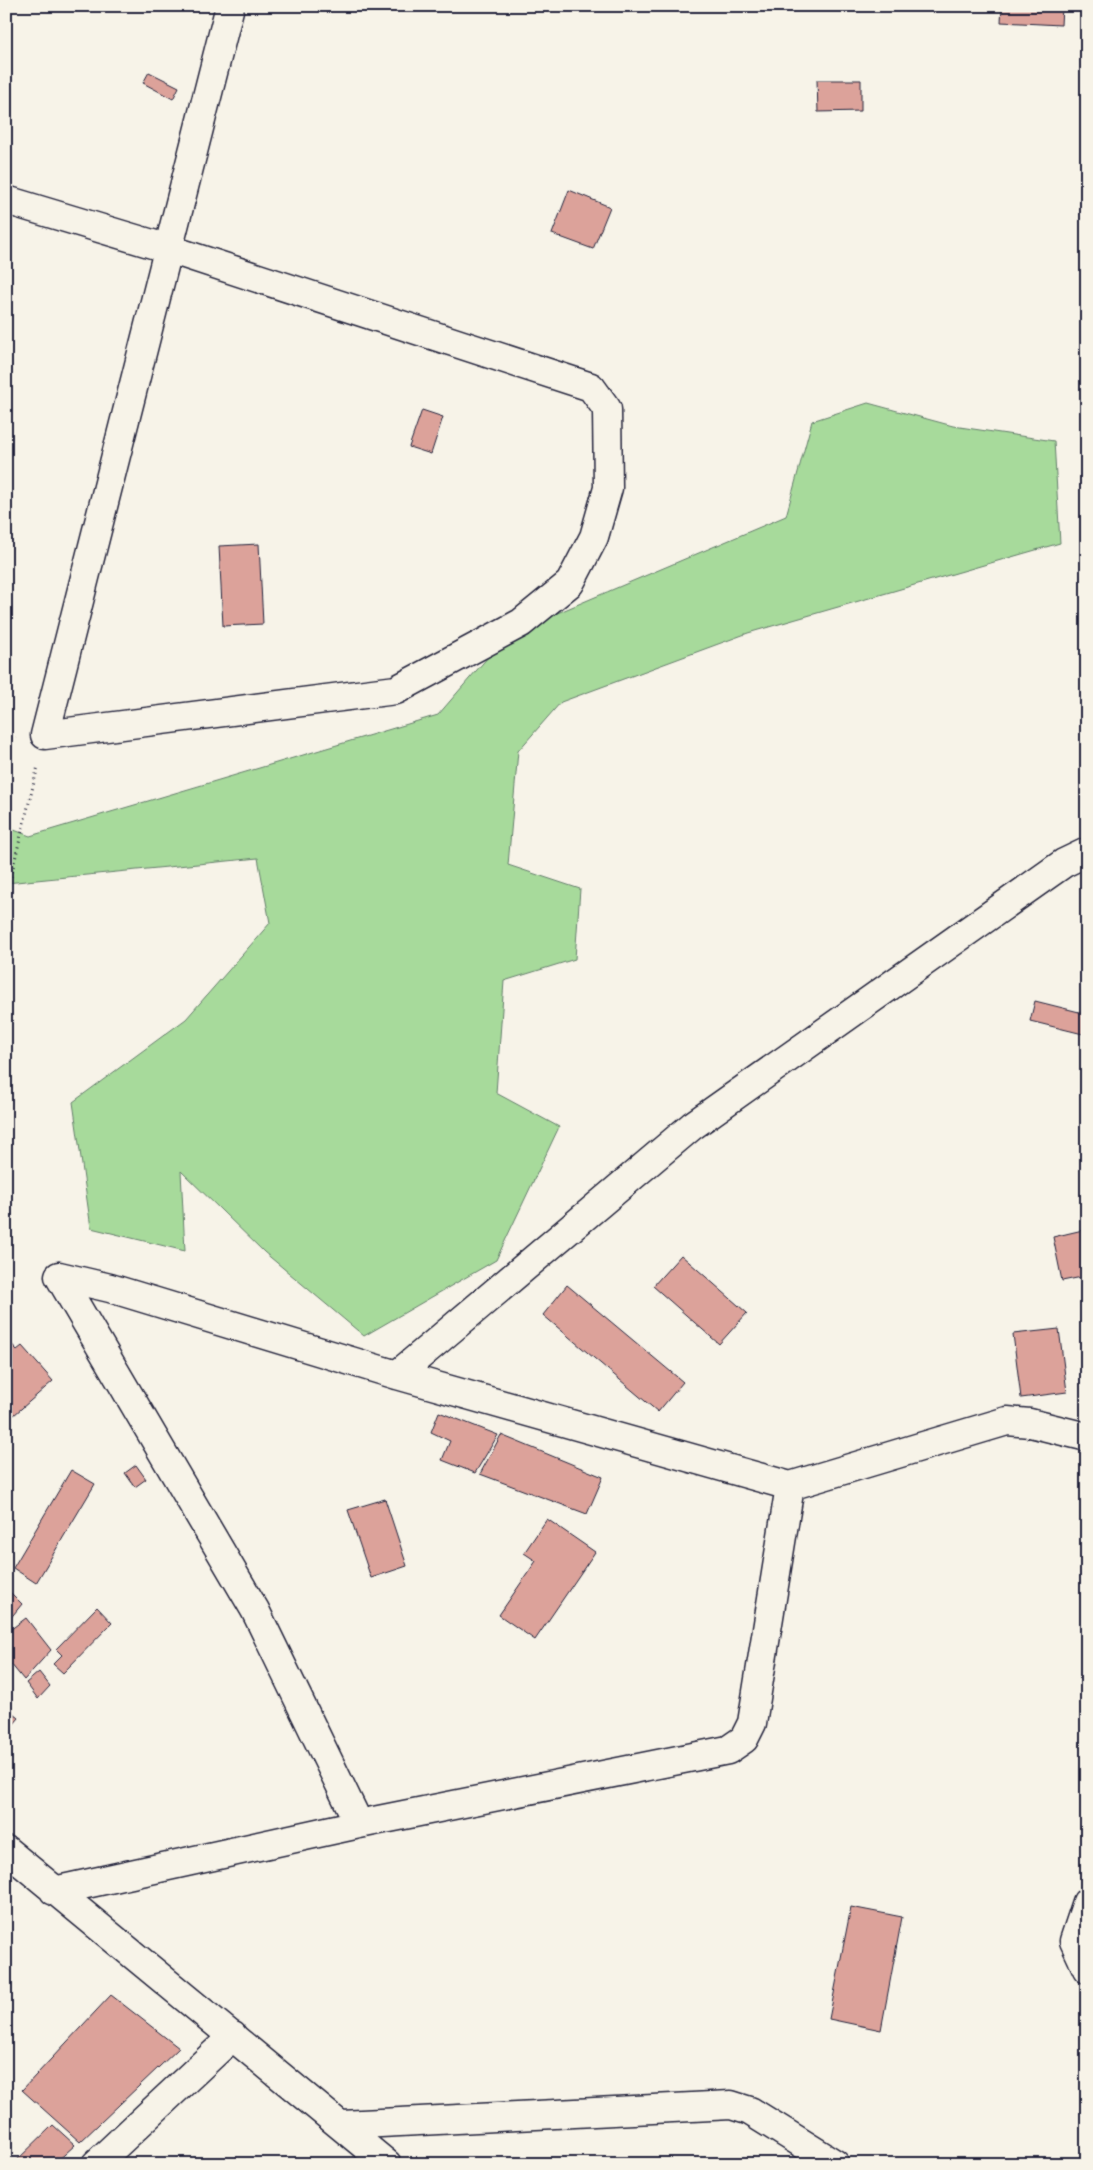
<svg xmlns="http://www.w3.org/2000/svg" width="1093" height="2170" viewBox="0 0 1093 2170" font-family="'Patrick Hand',sans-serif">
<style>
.green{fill:#a7da9b;stroke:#647e6b}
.building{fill:#dca29a;stroke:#22223b}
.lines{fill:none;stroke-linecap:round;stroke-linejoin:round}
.minor-casing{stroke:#22223b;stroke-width:31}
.path{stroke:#22223b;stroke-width:3;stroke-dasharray:1 4;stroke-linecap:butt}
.minor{stroke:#f7f3e8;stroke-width:28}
</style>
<rect width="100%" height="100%" fill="#f7f3e8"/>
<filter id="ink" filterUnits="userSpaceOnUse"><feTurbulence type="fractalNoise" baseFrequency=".02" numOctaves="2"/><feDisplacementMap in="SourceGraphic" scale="10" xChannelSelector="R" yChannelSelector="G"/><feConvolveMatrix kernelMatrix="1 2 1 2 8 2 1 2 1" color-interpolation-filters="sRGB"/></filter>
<g filter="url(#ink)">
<path class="green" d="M868,403L953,426L1054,441L1060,543L748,633L561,702L518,751L508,865L580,889L575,959L504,981L496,1093L559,1127L496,1260L364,1336L264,1252L181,1171L185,1251L91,1228L73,1102L186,1019L270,923L258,858L6,883V827L30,836L438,715L508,634L786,516L812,421Z"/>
<path class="building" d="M1002,6H1062L1061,25L1001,22Z
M1080,6H1087V25Z
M149,72L179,87L173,99L143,83Z
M817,80H861V111L818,112Z
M569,190L610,207L593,249L552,234Z
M422,410L443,417L431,454L409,447Z
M259,544L263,624L223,626L219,546Z
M1035,1001L1087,1014V1035L1030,1021Z
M1087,1229V1276L1062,1281L1053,1237Z
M681,1255L747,1313L719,1344L653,1286Z
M567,1285L683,1382L658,1412L543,1315Z
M1059,1329L1067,1392L1021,1398L1013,1334Z
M7,1339L17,1350L22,1346L53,1381L6,1422Z
M439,1412L498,1435L475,1473L442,1460L450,1441L431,1432Z
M501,1435L603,1477L587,1514L480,1474Z
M136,1465L146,1479L135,1487L125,1473Z
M71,1470L95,1484L36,1583L13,1568Z
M385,1499L407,1566L371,1578L348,1510Z
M547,1519L595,1552L535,1640L499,1615L536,1561L524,1553Z
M8,1590L22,1604L9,1620L6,1617Z
M97,1607L112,1623L63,1673L53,1664L62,1655L56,1649Z
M26,1618L51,1650L24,1680L6,1658V1633Z
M39,1672L50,1686L38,1699L26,1683Z
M6,1707L19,1718L6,1733Z
M851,1907L902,1917L881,2030L829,2019Z
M111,1995L179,2048L80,2142L22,2090Z
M53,2125L75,2145L54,2164H13Z"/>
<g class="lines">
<g class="minor-casing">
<path id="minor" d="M6,200L169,249L591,387L607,409L608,488L594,537L570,583L521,623L396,690L45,735L230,6
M59,1276L110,1288L397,1375L790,1486L1007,1421L1030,1423L1087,1437
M59,1276L255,1610L359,1824
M397,1375L692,1126L1064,863L1087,852
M6,1850L387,2164
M54,1891L359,1824L728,1750L744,1739L752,1723L790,1486
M1087,1902L1074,1941L1087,1969
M342,2125L731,2105L750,2111L835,2164
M96,2164L233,2036"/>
</g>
<path class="path" d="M6,738L16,737
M6,896L38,766"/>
<use href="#minor" class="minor"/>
</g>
</g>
<rect width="1093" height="2170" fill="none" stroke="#f7f3e8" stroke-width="25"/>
<rect x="12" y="12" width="1068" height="2145" fill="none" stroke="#22223b" stroke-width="2" filter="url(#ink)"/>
</svg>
